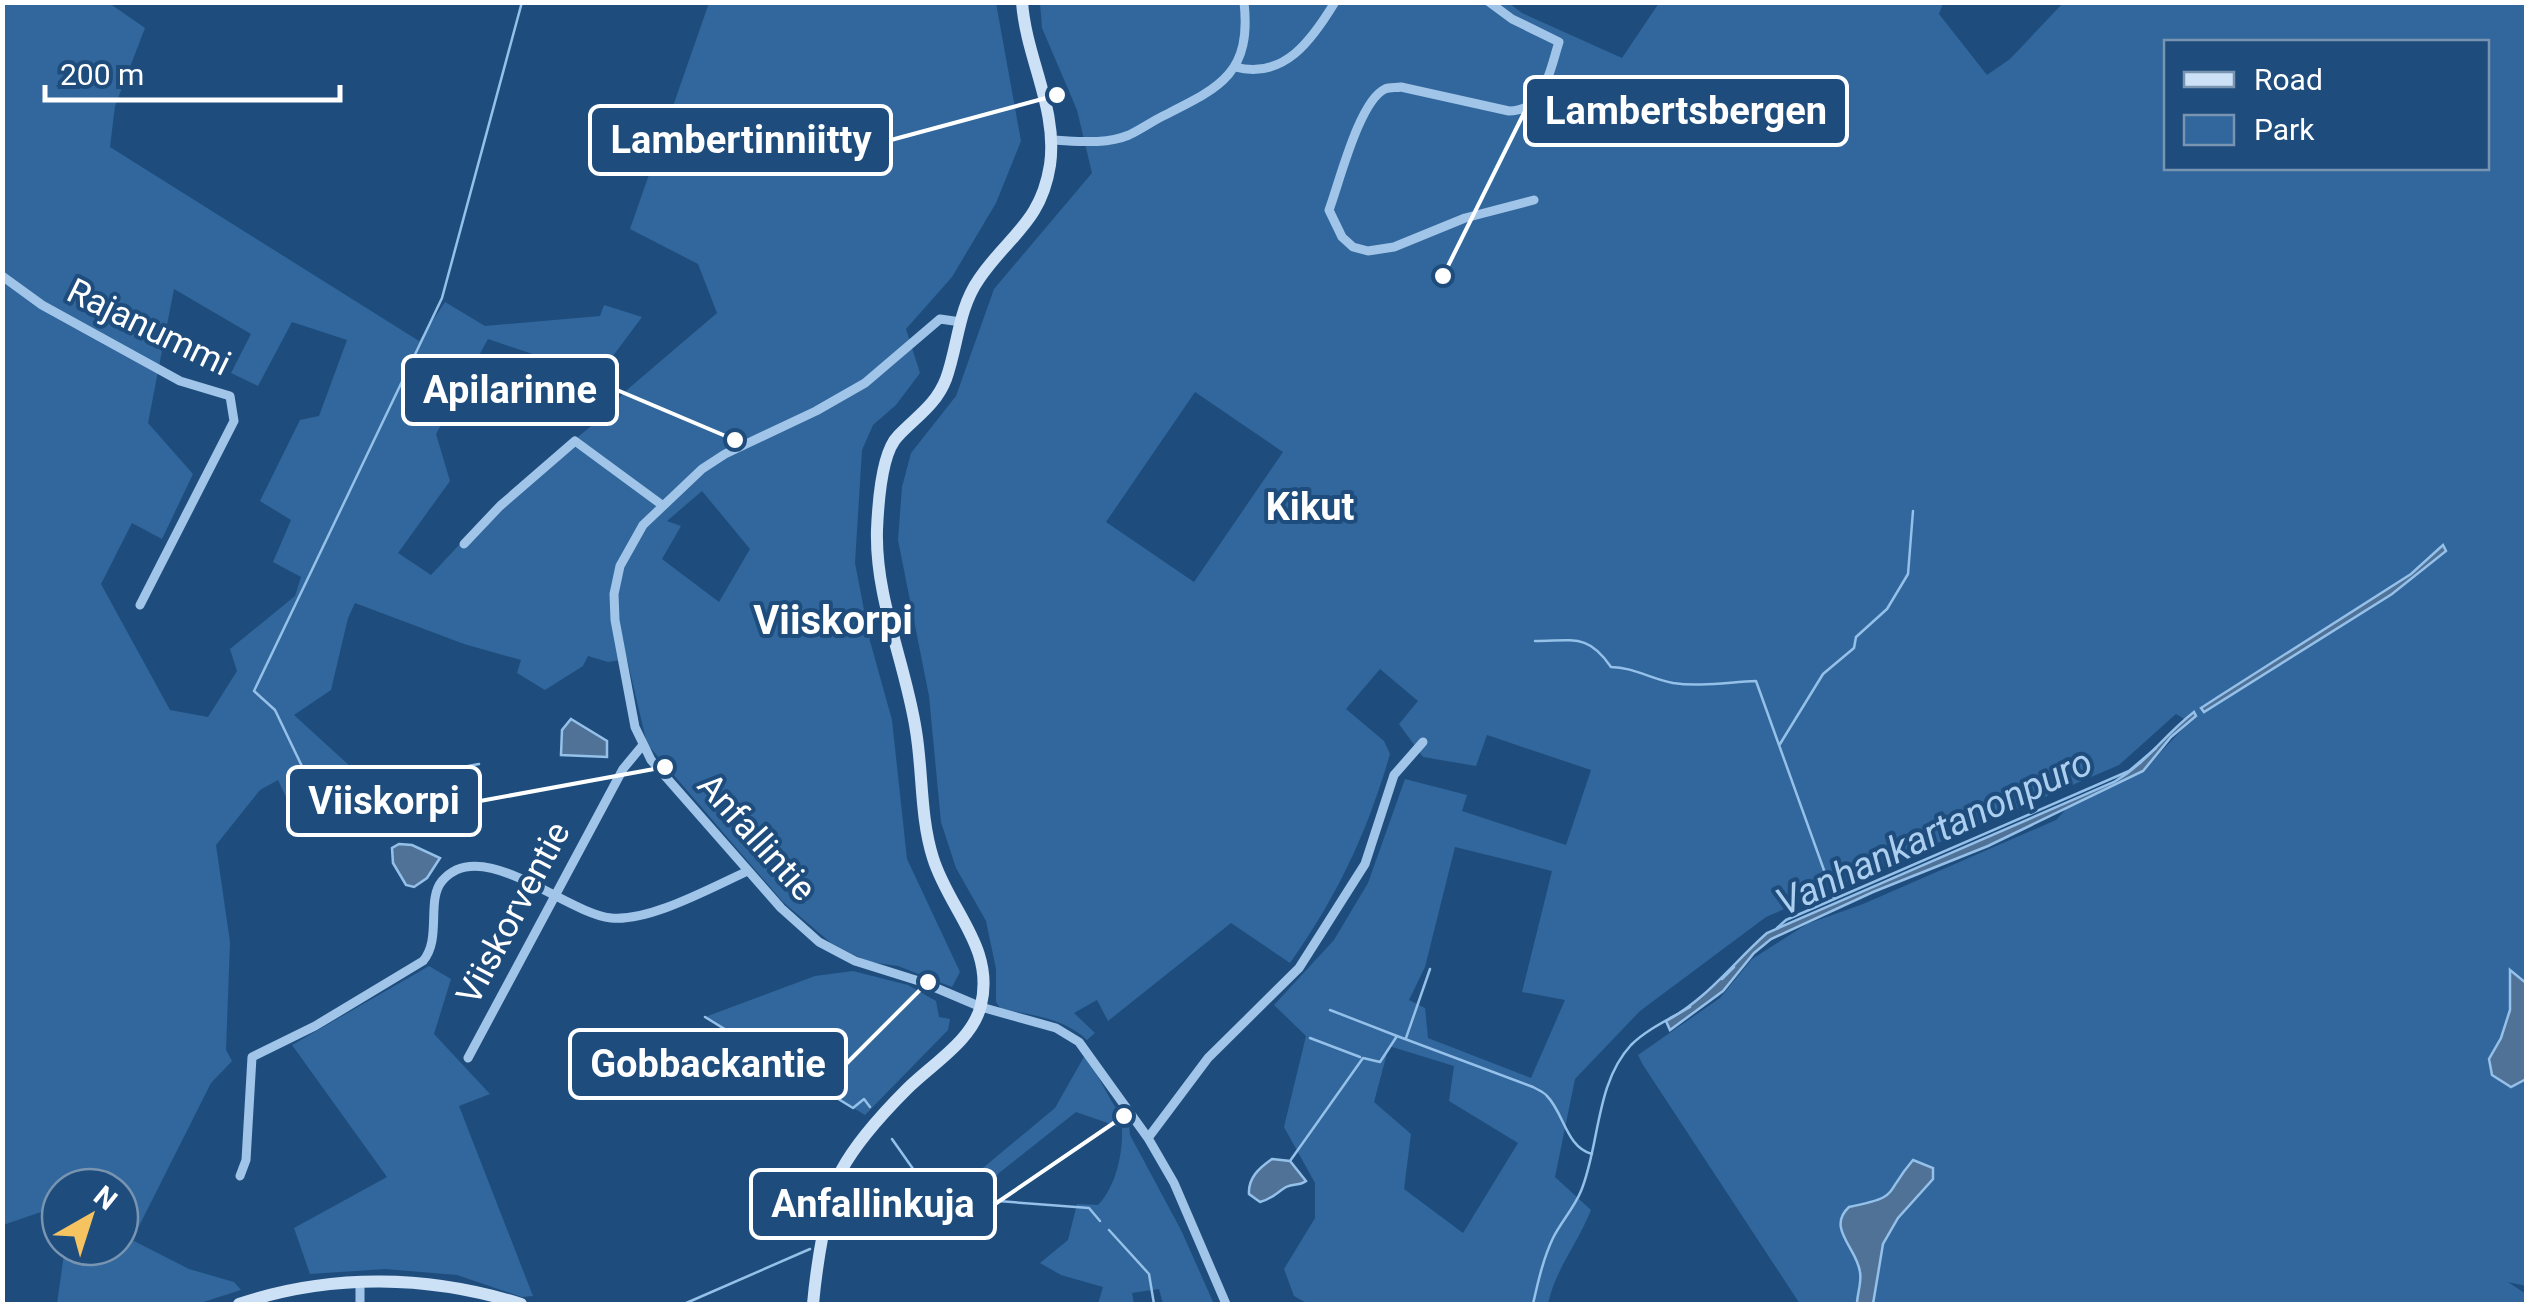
<svg xmlns="http://www.w3.org/2000/svg" width="2529" height="1307" viewBox="0 0 2529 1307" font-family="Roboto,sans-serif">
<style>
.green{fill:#31679c;fill-rule:evenodd}
.water{fill:#507297;stroke:#95c0e9;stroke-width:2.5}
.lines{fill:none;stroke-linecap:round;stroke-linejoin:round}
.stream{stroke:#95c0e9;stroke-width:2.5}
.street{stroke:#a1c5e8;stroke-width:9}
.secondary{stroke:#cce0f6;stroke-width:12}
.labels{text-anchor:middle;stroke-width:8;stroke-linejoin:round;paint-order:stroke}
.street-label{font-size:35px;fill:#fff;stroke:#1e4d7d}
.neighbourhood-label{font-size:38px;font-weight:bold;fill:#fff;stroke:#1e4d7d}
.water-label{font-size:38px;font-style:italic;fill:#acceef;stroke:#1e4d7d}
.quarter-label{font-size:40px;font-weight:bold;fill:#fff;stroke:#1e4d7d}
.leader{fill:none;stroke:#fff;stroke-width:4}
.callout-dot{fill:#fff;stroke:#1e4d7d;stroke-width:4}
.callout{fill:#1e4d7d;stroke:#fff;stroke-width:4}
.callout-label{font-size:38px;text-anchor:middle;font-weight:bold;fill:#fff}
</style>
<rect width="100%" height="100%" fill="#1e4d7d"/>
<path class="green" d="M2,3H109L145,28L115,106L110,147L419,341L445,302L485,326L600,316L604,305L642,317L598,376L488,339L436,434L450,481L398,553L431,575L498,503L590,427L628,389L717,313L698,264L630,229L709,3H996L1021,141L996,203L952,277L906,329L920,373L896,405L873,425L862,450L855,563L870,641L892,720L907,859L960,972L952,987L898,966L870,962L852,954L831,943L783,902L647,744L627,659L608,662L588,656L583,666L545,690L517,673L521,660L464,644L355,603L348,618L331,690L294,715L374,788L296,818L278,780L260,790L216,845L230,942L226,1050L232,1061L211,1083L132,1240L189,1269L234,1282L241,1290L197,1304H57L65,1247H120V1187H60V1225L47,1210L3,1225ZM174,289L251,334L231,373L258,386L292,322L347,340L319,416L300,420L260,501L291,520L273,562L301,577L295,596L230,649L237,671L208,717L170,710L101,584L132,523L162,539L193,474L148,423ZM702,491L750,549L719,602L662,559L681,526L667,521Z
M1040,3H1509L1522,13L1622,58L1659,3H1943L1939,14L1987,75L2010,59L2063,3H2526V1286L2508,1282L2526,1294L2523,1304H1800L1643,1065L1638,1055L1720,998L1752,959L1807,924L1863,904L2056,820L2067,808L2143,771L2189,722L2176,714L2119,765L1766,917L1640,1011L1575,1079L1555,1177L1591,1210C1578,1243 1555,1270 1548,1304H1308L1294,1296L1284,1269L1315,1218V1183L1284,1127L1306,1036L1274,1005L1334,940L1368,883L1405,779L1467,795L1462,811L1566,845L1591,770L1487,735L1476,766L1423,757L1399,724L1418,701L1380,669L1346,709L1384,741L1390,754C1367,833 1338,895 1290,963L1231,923L1108,1021L1097,1000L1074,1013L1095,1033L1087,1040C1064,1018 1032,1015 1001,1009L996,1002V969L986,921L956,868L941,822L929,696L898,540L902,487L911,453L956,396L994,289L1092,173L1077,110L1042,28ZM2166,42H2486V168H2166ZM1195,392L1283,452L1194,582L1106,522ZM1455,847L1552,871L1522,992L1565,1000L1531,1078L1428,1038L1425,1008L1409,1000L1425,967ZM1389,1046L1454,1066L1449,1101L1518,1143L1463,1233L1404,1189L1411,1134L1374,1102Z
M429,966L451,979L434,1034L490,1094L459,1106L533,1296L522,1297L457,1275L385,1269L310,1274L294,1228L387,1177L292,1045Z
M853,971L908,985L936,1001L939,1017L950,1019L948,1030L865,1115L764,1054L727,1084L712,1068L707,1055L732,1035L705,1017L815,976Z
M1085,1055C1099,1074 1113,1111 1129,1123L1130,1135L1181,1230L1214,1304H1163L1159,1289L1132,1293L1134,1304H1098L1103,1287L1061,1275L1040,1263L1068,1240L1077,1204L1098,1205C1116,1186 1123,1154 1122,1128L1076,1112L999,1173L974,1202L946,1195L972,1177L1055,1108Z"/>
<path class="water" d="M2443,545L2446,551L2392,594L2204,712L2201,708L2218,697L2411,574Z
M2194,712L2196,716L2171,737L2143,771L1988,846L1873,892L1771,939L1754,953L1723,991L1670,1030L1666,1021C1707,999 1733,963 1767,933L2114,782C2148,762 2163,736 2194,712Z
M571,719L607,741V757L561,755L562,730Z
M399,844L412,845L440,858L427,878L414,887L406,885L393,863L392,848Z
M2510,970L2526,983V1079L2511,1087L2492,1075L2489,1059L2501,1038L2510,1010Z
M1272,1159L1290,1161L1306,1181C1300,1186 1294,1183 1286,1187C1276,1193 1272,1199 1260,1202L1249,1194C1248,1178 1259,1168 1272,1159Z
M1913,1160L1933,1168V1179L1898,1218L1883,1244L1873,1304H1857C1857,1294 1862,1283 1860,1272C1857,1248 1826,1228 1849,1207C1902,1196 1882,1196 1913,1160Z"/>
<g class="lines">
<path class="stream" d="M1535,641C1573,641 1588,633 1611,667C1633,667 1651,679 1673,683C1699,687 1729,682 1756,681L1834,898
M1780,744L1823,674L1854,648L1856,637L1887,609L1908,574L1913,511
M479,764L399,779L322,808L275,710L254,691L442,298L522,2
M1777,928L1786,920L2129,771L2156,748
M1722,979L1734,967
M1330,1010L1397,1036
M705,1017L853,1108L864,1099L870,1107
M1310,1038L1360,1057
M1406,1038L1430,969
M892,1139L930,1193L941,1189L985,1200L1089,1208L1100,1221
M1290,1161L1363,1058L1380,1062L1397,1036L1533,1087C1538,1090 1544,1092 1547,1096C1564,1113 1566,1147 1592,1154
M1109,1230L1149,1274L1154,1304
M842,1236L918,1203L930,1193
M684,1304L810,1249
M1533,1304C1538,1282 1543,1259 1553,1238C1561,1222 1574,1208 1581,1191C1600,1145 1595,1084 1631,1045C1647,1029 1670,1019 1690,1007"/>
<path class="street" d="M1489,2L1512,19L1559,42C1550,69 1545,111 1509,111L1401,87C1396,88 1390,87 1385,89C1359,101 1339,184 1329,210L1342,237L1353,247L1368,251L1394,247L1465,218L1534,200
M1235,67C1284,80 1312,40 1335,2
M1052,140C1077,141 1105,145 1129,135C1140,130 1151,122 1163,116C1219,88 1252,74 1244,2
M2,276L42,305L180,381L230,396L234,421L140,605
M961,322L940,319L865,383L816,411L725,454L702,469L643,525L620,566L614,594L615,620L635,727L651,760L781,908L819,942L855,961L922,982L981,1007L1056,1028L1079,1042L1148,1138L1174,1183L1226,1304
M464,544L500,506L575,441L662,505
M468,1058L623,769L642,746
M1148,1138L1208,1058L1299,968L1365,864L1394,775L1423,742
M240,1176L246,1160L252,1057L315,1026L423,961C442,939 426,900 442,881C481,834 565,913 611,918C650,922 712,887 748,871
M360,1304V1282"/>
<path class="secondary" d="M239,1304C331,1273 429,1275 521,1304
M813,1304C816,1271 826,1200 841,1171C857,1141 883,1113 907,1089C932,1064 973,1040 981,1005C995,947 949,910 933,858C920,817 923,773 916,731C906,664 875,599 877,530C878,506 881,453 898,436C916,417 936,405 946,379C958,346 958,309 979,279C1008,236 1041,223 1050,165C1058,109 1026,58 1022,2"/>
</g>
<g class="labels">
<g class="street-label">
<text transform="translate(149 327) rotate(26)" y="12">Rajanummi</text>
<text transform="translate(757 837) rotate(48)" y="12">Anfallintie</text>
<text transform="translate(513 913) rotate(-62)" y="12">Viiskorventie</text>
</g>
<g class="neighbourhood-label">
<text x="1310" y="520">Kikut</text>
</g>
<g class="water-label">
<text transform="translate(1934 832) rotate(-25)" y="13">Vanhankartanonpuro</text>
</g>
<g class="quarter-label">
<text x="833" y="634">Viiskorpi</text>
</g>
</g>
<path class="leader" d="M1443 276L1525 111M1057 95L891 140M735 440L617 390M665 767L480 801M928 982L846 1064M1124 1116L995 1204"/>
<g class="callout-dot">
<circle cx="1443" cy="276" r="10"/>
<circle cx="1057" cy="95" r="10"/>
<circle cx="735" cy="440" r="10"/>
<circle cx="665" cy="767" r="10"/>
<circle cx="928" cy="982" r="10"/>
<circle cx="1124" cy="1116" r="10"/>
</g>
<g class="callout">
<rect x="1525" y="77" width="322" height="68" rx="10"/>
<rect x="590" y="106" width="301" height="68" rx="10"/>
<rect x="403" y="356" width="214" height="68" rx="10"/>
<rect x="288" y="767" width="192" height="68" rx="10"/>
<rect x="570" y="1030" width="276" height="68" rx="10"/>
<rect x="751" y="1170" width="244" height="68" rx="10"/>
</g>
<g class="callout-label">
<text x="1686" y="124">Lambertsbergen</text>
<text x="741" y="153">Lambertinniitty</text>
<text x="510" y="403">Apilarinne</text>
<text x="384" y="814">Viiskorpi</text>
<text x="708" y="1077">Gobbackantie</text>
<text x="873" y="1217">Anfallinkuja</text>
</g>
<rect width="2529" height="1307" fill="none" stroke="#ffffff" stroke-width="10"/>
<rect x="2164" y="40" width="325" height="130" fill="#1e4d7d" stroke="#7894b1" stroke-width="2.5"/>
<rect x="2184" y="72" width="50" height="15" fill="#cce0f6" stroke="#7894b1" stroke-width="2.5"/>
<text x="2254" y="90" font-size="30" fill="#ffffff">Road</text>
<rect x="2184" y="115" width="50" height="30" fill="#31679c" stroke="#7894b1" stroke-width="2.5"/>
<text x="2254" y="140" font-size="30" fill="#ffffff">Park</text>
<g transform="translate(90 1217) rotate(39)"><circle r="48" fill="#1e4d7d" stroke="#7894b1" stroke-width="2.5"/>
<path d="M0-8L18 38L0 25L-18 38Z" fill="#f6c361"/>
<text y="-15" font-size="28" font-weight="bold" text-anchor="middle" fill="#ffffff">N</text>
</g>
<path d="M45 85v15h295v-15" fill="none" stroke="#ffffff" stroke-width="5"/>
<text x="60" y="85" font-size="30" fill="#ffffff" stroke="#1e4d7d" stroke-width="8" paint-order="stroke">200 m</text>
</svg>
